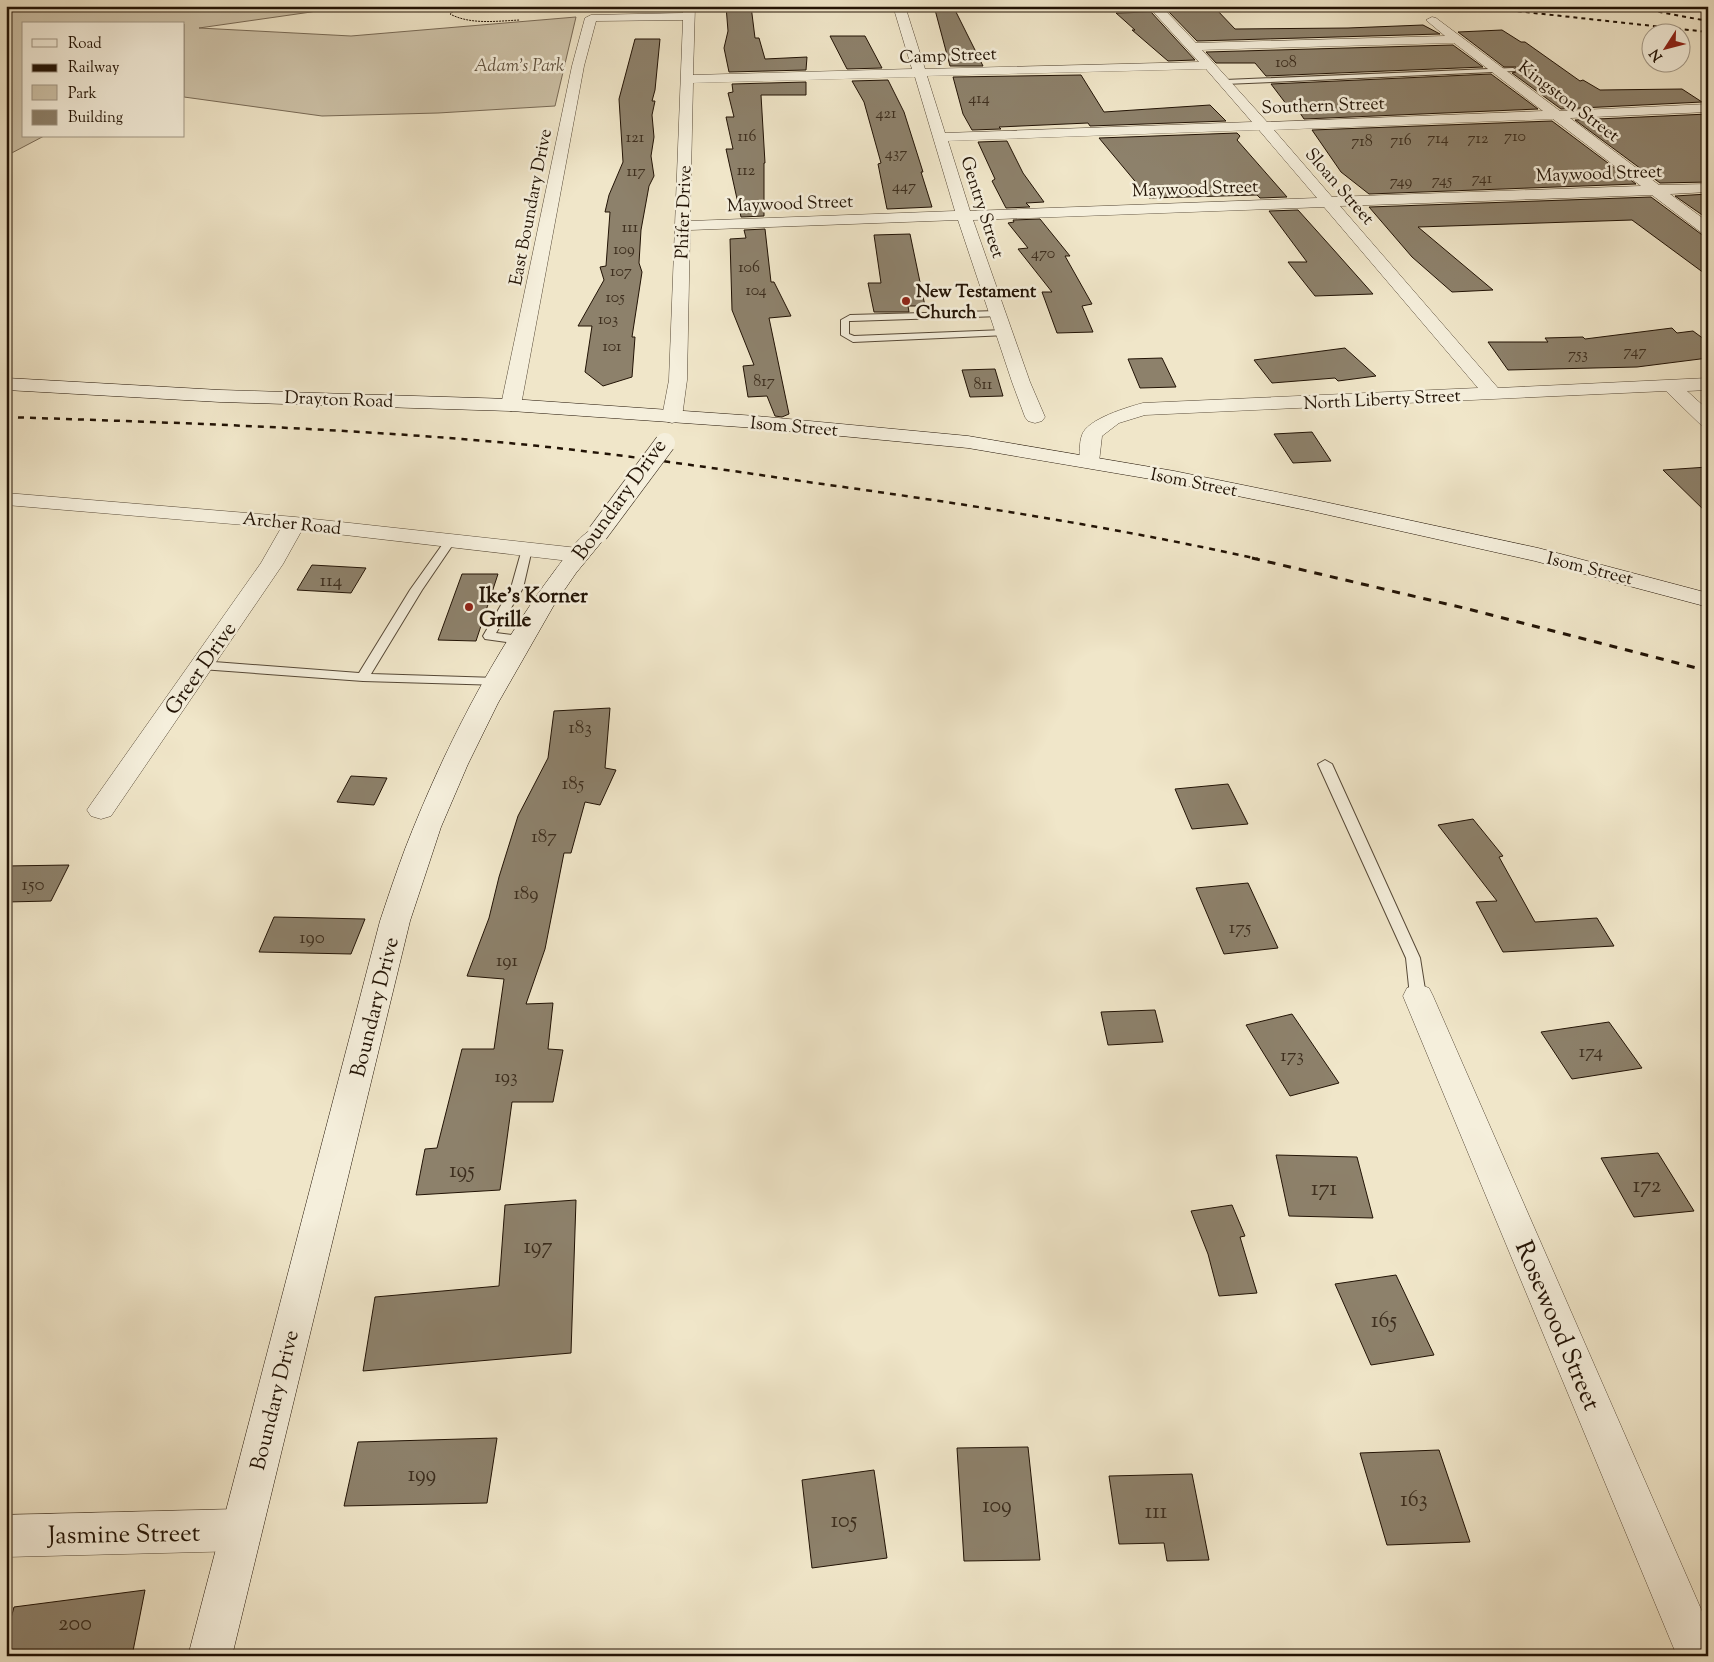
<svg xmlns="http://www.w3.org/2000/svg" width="1714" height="1662" viewBox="0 0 1714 1662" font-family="'Sorts Mill Goudy',serif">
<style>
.green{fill:#cdc2a8;stroke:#786a56}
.building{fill:#8d816b;stroke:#221305}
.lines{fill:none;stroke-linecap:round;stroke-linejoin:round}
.lane-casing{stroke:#564836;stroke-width:2}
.street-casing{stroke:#564836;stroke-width:1}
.secondary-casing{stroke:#221305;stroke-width:1}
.path{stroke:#221305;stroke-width:1;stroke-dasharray:2 1;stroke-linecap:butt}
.lane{fill:#f5efdc;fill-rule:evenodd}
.street{fill:#f5efdc;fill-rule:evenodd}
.secondary{fill:#f5efdc;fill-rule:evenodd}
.rail-far2{stroke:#221305;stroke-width:2;stroke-dasharray:4 4;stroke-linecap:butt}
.rail-far1{stroke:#221305;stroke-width:2.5;stroke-dasharray:6 6;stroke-linecap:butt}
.rail{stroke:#221305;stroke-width:3;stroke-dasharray:8 8;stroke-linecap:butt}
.secondary-bridge-casing{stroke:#221305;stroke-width:21;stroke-linecap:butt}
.secondary-bridge{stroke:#f5efdc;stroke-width:20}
.poi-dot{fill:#8f2418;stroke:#f5efdc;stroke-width:2}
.labels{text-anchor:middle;stroke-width:5;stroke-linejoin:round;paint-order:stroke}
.far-number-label{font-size:16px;fill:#3d2e1e}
.far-street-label{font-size:18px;fill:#221305;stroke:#f5efdc}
.far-park-label{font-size:18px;font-style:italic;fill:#5e503e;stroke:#f5efdc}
.far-poi-label{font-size:18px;font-weight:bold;fill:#221305;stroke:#f5efdc;text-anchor:start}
.number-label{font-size:19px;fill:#3d2e1e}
.street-label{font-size:21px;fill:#221305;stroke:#f5efdc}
.poi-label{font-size:21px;font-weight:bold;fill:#221305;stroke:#f5efdc;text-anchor:start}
.near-number-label{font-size:22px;fill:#3d2e1e}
.near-street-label{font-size:25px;fill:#221305;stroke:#f5efdc}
</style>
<rect width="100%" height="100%" fill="#f0e6c9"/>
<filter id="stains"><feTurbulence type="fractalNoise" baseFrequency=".004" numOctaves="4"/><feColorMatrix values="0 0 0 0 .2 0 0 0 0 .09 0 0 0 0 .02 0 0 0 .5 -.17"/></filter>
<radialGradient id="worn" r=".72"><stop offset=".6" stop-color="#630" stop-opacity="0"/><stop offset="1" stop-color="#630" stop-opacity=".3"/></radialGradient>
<path class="green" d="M19,6H337L311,12L199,28L351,36L576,17L555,106L438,113L322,116L184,97V24H24V136H44L6,156V15Z"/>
<path class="building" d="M726,6H751L755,38H759L765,59L807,57L806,70L729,72L724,48L728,31Z
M934,6H953L983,66H950Z
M1216,9L1235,29L1348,28L1423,25L1440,34L1197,41L1168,11Z
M1151,12L1195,60L1168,61L1132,30H1135L1116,13Z
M1502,30L1521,42H1525L1580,81L1583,80L1600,90L1682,89L1702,102L1561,109L1512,73L1516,72V67H1504L1458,32Z
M830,36H865L882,68L847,69Z
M635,39H660L655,90L652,101H655L652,115L654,137L651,156L654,176L649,186L641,230L639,263L642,272L632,337H635L632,377L603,386L585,372L592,326H578L604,280L600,267L606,266L610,212H605L609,195L623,162L619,99Z
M1453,45L1483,67L1266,76L1255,63H1216L1206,52Z
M1491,74L1538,109L1304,119L1300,113H1293L1271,84Z
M1081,75L1104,112L1210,105L1226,121L1090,126L1088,123L999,127L1001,129L972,130L963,114L953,77Z
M888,80L904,112L923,172H921L932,207L887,209L878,164L881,163L864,102L852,81Z
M806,82V95H761L765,163H764V216L741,217L726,149H733L726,117H734L728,93L733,92L732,84Z
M1708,114V182L1660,183L1575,120Z
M1552,121L1636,184L1369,194L1341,172L1312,130Z
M1237,133L1240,136L1237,140L1287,197L1260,198L1257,195L1149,198L1099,138Z
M1007,141L1023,173L1044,202L1026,203L1030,207L1006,208L992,181L995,179L978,142Z
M1708,194V219L1675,196Z
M1651,197L1701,234L1708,237V276L1632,220L1418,227L1493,290L1452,292L1412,257L1369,207Z
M1298,210L1333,249L1373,294L1315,296L1288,262H1307L1269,211Z
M1040,219L1070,256H1065L1092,304L1082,306L1093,332L1057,333L1042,292H1052L1018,249L1028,248L1008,223L1014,222L1013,220Z
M765,229L771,282H774L791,316L769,318L789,414L782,417L775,416L767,396L748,397L743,366L754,365L732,310L730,239L746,238L744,230Z
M910,234L925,306H908L909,312H874L868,283H881L874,235Z
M1672,328L1677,333L1693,331L1708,342V358L1637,367L1508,370L1488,342H1548L1545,338L1583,337L1585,339Z
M1345,348L1376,376L1338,381L1335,378L1272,383L1254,360Z
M1162,358L1176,387L1140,388L1128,359Z
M995,369L1003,396L970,397L962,370Z
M1312,432L1331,461L1293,463L1274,434Z
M1708,467V514L1663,470Z
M312,565L366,568L351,593L297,590Z
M462,574H498L476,641L438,640Z
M610,708L605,768L616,770L600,805L585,802L571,853H564L545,949L526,1004L553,1003L548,1049L563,1050L553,1102H512L500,1190L416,1195L425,1149L437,1148L462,1049H494L504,979L467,976L489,918L499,877L518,816L548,758L554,711Z
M351,776L387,778L374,805L337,802Z
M1228,784L1248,824L1192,829L1175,789Z
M1473,819L1503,856L1499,857L1535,922L1597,918L1614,946L1503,952L1476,902L1497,901L1438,825Z
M69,865L51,901L6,902V866Z
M1248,883L1278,948L1224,954L1196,888Z
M274,917L365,919L351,954L259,952Z
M1155,1010L1163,1042L1108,1045L1101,1012Z
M1292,1014L1339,1083L1290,1096L1246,1025Z
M1609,1022L1642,1068L1572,1079L1541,1032Z
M1658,1153L1694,1211L1634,1217L1601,1158Z
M1276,1155L1357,1157L1373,1218L1289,1216Z
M576,1200L571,1353L363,1371L375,1297L499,1286L505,1205Z
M1232,1205L1245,1236L1240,1237L1257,1293L1219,1296L1208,1254L1191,1211Z
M1396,1275L1434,1355L1371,1365L1335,1284Z
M497,1438L487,1503L344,1506L358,1442Z
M1028,1447L1040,1560L964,1561L957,1448Z
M1439,1450L1470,1542L1387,1545L1360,1453Z
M874,1470L887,1558L812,1568L802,1480Z
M1192,1474L1209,1560L1167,1561L1164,1543L1119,1544L1109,1476Z
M145,1590L132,1656H6V1637L14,1607Z"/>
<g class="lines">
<g class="lane-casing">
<path id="lane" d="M1513,68L1515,69V71L1225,84L1222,82L1225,80Z
M998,311L1001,312V316L851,321H849V334L854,336L1004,330L1008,333L1007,335L853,342L841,335V320L850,315Z
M451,537L456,540L422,590L371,674L497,678L501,679L503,682L501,685L363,681L201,669L195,665L201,661L359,673L410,590L447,538Z
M527,546L532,549L523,588L496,633L520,636L526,640L520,644L485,639L483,636L511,588L522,549Z
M1325,760L1332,764L1420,958L1426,996L1423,1000L1418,1002L1413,1000L1410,996L1406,958L1318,764Z"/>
</g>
<g class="street-casing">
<path id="street" d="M683,6H695L693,75L912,69L893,6H905L925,69L1199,62L1148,6H1161L1196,43L1445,36L1426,20L1432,17L1436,18L1560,111L1708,104V112L1570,118L1659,185L1708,184V192L1670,194L1708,222V235L1702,233L1652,195L1340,206L1498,388L1708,378V390L1687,391L1708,410V427L1701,425L1666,391L1145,415L1119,423L1102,436L1099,462L1096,466L1089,468L1082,466L1079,462C1080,453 1079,443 1082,435C1087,419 1128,407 1143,403L1478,388L1324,207L973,220L1030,382L1045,417L1042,421L1035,423L1028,421L1025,417L1012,382L958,220L690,230L687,380L682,417L679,421L672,423L665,421L662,417L669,380L683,20L596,21L584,66L521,405L518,409L511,411L504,409L501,405L572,66L585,18L591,15L683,13ZM1454,43L1543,111L1267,122L1202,50ZM1206,69L1252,122L945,133L927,76ZM915,77L955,211L690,221L693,83ZM1553,119L1641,186L1332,197L1274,130ZM1259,130L1317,198L970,211L948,141Z
M6,493L295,517L578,548L586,550L589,555L586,560L578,562L302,530L283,564L111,816L101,819L91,816L87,810L91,804L261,563L281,528L6,505Z
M1418,984L1429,988L1433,996L1708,1625V1656H1677L1403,996L1407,988Z
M241,1509L256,1515L262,1530L256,1545L241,1551L6,1557V1515Z"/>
</g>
<g class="secondary-casing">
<path id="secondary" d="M6,378L220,390L511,399L756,416L968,436L1174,471L1311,499L1538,548L1708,593V607L1535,561L1311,511L1174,483L968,448L756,428L511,411L220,402L6,390Z
M598,527L606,528L609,533L576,573L554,605L498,703L468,764L441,827L410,921L232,1656H188L380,921C388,897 396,873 405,849C443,751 493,653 556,569C567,555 581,531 598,527Z"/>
</g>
<path class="path" d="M460,6L450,14C471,25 497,21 520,20"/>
<use href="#lane" class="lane"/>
<use href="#street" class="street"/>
<use href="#secondary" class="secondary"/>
<path class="rail-far2" d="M1470,6L1708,32
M1627,6L1708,21"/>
<path class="rail-far1" d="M6,417C158,422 310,427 462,439C578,448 693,465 808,482C959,503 1109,526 1258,559"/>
<path class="rail" d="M1252,558L1468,609L1708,671"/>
<g class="secondary-bridge-casing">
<path id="secondary-bridge" d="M598,533L665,443"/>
</g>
<use href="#secondary-bridge" class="secondary-bridge"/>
</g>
<g class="poi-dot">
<circle cx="906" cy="301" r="5"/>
<circle cx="469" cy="607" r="5"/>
</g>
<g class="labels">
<g class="far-number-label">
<text x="1286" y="67">108</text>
<text x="979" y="103">414</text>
<text x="886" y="118">421</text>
<text x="747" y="141">116</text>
<text x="1515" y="141">710</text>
<text x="635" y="142">121</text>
<text x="1438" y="143">714</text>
<text x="1478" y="143">712</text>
<text x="1401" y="145">716</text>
<text x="1362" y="146">718</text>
<text x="896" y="158">437</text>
<text x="746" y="175">112</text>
<text x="636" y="176">117</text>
<text x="1482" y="183">741</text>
<text x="1442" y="185">745</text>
<text x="1401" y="186">749</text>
<text x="904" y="191">447</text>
<text x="630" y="232">111</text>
<text x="624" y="254">109</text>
<text x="1043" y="258">470</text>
<text x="749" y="272">106</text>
<text x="621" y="276">107</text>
<text x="756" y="295">104</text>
<text x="615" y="302">105</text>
<text x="608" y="324">103</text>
<text x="612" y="351">101</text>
<text x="1635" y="356">747</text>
<text x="1578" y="359">753</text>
<text x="764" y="386">817</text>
<text x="983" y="389">811</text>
</g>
<g class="far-street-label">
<text transform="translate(948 55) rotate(-2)" y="6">Camp Street</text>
<text transform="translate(1569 101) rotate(37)" y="6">Kingston Street</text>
<text transform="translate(1323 105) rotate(-2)" y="6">Southern Street</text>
<text transform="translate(1599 173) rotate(-2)" y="6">Maywood Street</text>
<text transform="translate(1340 186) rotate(49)" y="6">Sloan Street</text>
<text transform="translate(1195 188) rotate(-2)" y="6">Maywood Street</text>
<text transform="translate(790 203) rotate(-2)" y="6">Maywood Street</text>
<text transform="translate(530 207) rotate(-79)" y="6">East Boundary Drive</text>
<text transform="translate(983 207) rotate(72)" y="6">Gentry Street</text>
<text transform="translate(683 212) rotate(-88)" y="6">Phifer Drive</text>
<text transform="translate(339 399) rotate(2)" y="6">Drayton Road</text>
<text transform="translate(1382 399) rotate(-3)" y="6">North Liberty Street</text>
<text transform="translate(794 426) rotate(5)" y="6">Isom Street</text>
<text transform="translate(1194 482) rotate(11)" y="6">Isom Street</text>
<text transform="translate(292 523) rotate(6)" y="6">Archer Road</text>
<text transform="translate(1590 568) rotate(14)" y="6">Isom Street</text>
</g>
<g class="far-park-label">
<text x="519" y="71">Adam's Park</text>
</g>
<g class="far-poi-label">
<text x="916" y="297">New Testament<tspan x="916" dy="21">Church</tspan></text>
</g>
<g class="number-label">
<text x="331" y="586">114</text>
<text x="580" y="733">183</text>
<text x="573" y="789">185</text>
<text x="544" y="842">187</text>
<text x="33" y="890">150</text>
<text x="526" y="899">189</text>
<text x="1240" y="933">175</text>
<text x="312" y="943">190</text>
<text x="507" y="966">191</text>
<text x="1591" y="1057">174</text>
<text x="1292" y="1061">173</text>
<text x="506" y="1082">193</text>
</g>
<g class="street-label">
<text transform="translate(619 499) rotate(-54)" y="7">Boundary Drive</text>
<text transform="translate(200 668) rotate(-55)" y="7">Greer Drive</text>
<text transform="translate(374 1007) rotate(-76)" y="7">Boundary Drive</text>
<text transform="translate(274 1400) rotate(-76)" y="7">Boundary Drive</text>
</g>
<g class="poi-label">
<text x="479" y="602">Ike's Korner<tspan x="479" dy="24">Grille</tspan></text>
</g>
<g class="near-number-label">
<text x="462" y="1177">195</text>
<text x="1647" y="1192">172</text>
<text x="1324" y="1195">171</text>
<text x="538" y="1253">197</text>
<text x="1384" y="1327">165</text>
<text x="422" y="1481">199</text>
<text x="1414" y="1506">163</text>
<text x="997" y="1512">109</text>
<text x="1156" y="1518">111</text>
<text x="844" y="1527">105</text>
<text x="75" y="1630">200</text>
</g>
<g class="near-street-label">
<text transform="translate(1559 1325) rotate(67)" y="9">Rosewood Street</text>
<text transform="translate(124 1533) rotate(-1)" y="9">Jasmine Street</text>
</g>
</g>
<rect width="1714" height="1662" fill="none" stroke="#f0e6c9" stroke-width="25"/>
<rect x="8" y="8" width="1699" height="1647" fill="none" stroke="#221305" stroke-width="2.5"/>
<rect x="12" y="12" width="1689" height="1637" fill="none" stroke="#221305"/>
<rect x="22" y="22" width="162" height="115" fill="#f5efdc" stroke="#a19786"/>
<rect x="32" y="39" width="25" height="8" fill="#f5efdc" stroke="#a19786"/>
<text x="68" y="48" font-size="15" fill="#221305">Road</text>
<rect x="32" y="64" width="25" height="8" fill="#221305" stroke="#a19786"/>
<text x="68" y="72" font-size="15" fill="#221305">Railway</text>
<rect x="32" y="85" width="25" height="15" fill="#cdc2a8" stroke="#a19786"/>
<text x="68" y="98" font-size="15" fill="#221305">Park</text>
<rect x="32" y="110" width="25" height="15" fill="#8d816b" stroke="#a19786"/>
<text x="68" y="122" font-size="15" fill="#221305">Building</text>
<g transform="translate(1666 48) rotate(234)"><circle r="24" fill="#f5efdc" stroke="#a19786"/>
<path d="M0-4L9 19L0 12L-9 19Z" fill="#8f2418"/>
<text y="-8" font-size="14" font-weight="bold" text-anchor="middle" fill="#221305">N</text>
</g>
<rect width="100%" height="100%" filter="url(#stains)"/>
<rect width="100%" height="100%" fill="url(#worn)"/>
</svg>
